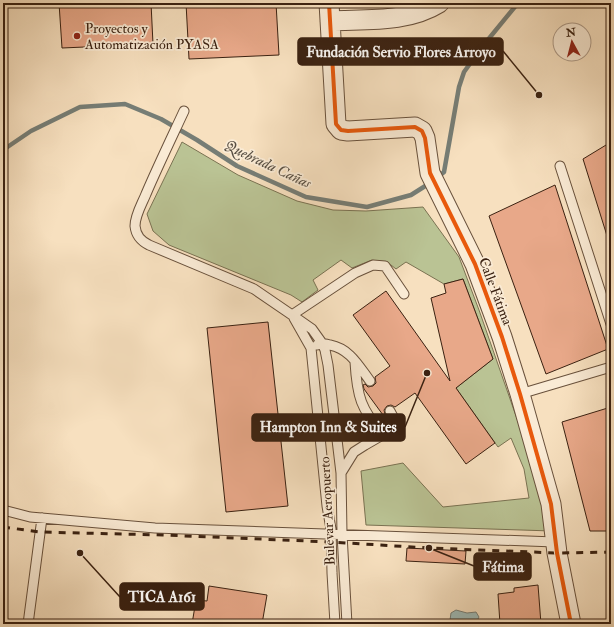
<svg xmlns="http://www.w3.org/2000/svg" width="614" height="627" viewBox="0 0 614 627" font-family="'IM FELL Double Pica',serif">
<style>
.green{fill:#bac394;stroke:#7a7252}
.water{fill:#9ebbb8;stroke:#767d75}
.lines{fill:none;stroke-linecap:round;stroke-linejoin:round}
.stream{stroke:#767d75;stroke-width:4.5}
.building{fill:#e8a889;stroke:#3a2111}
.lane-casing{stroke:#69513c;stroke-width:11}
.street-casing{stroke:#69513c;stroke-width:21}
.lane{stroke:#faebd5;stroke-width:9}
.street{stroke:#faebd5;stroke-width:19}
.rail{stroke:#3a2111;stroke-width:3;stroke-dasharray:7 7;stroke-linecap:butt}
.cycleway-casing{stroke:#faebd5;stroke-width:6}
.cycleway{stroke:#e8590c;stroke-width:4}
.poi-dot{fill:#8f2418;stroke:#faebd5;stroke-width:1.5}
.labels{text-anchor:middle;stroke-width:3.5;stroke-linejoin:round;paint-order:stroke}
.poi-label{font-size:14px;fill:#3a2111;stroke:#faebd5;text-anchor:start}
.street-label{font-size:14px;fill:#3a2111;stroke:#faebd5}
.water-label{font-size:15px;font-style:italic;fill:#584f43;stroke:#faebd5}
.leader{fill:none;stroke:#3a2111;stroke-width:1.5}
.callout-dot{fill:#3a2111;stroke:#faebd5;stroke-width:1.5}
.callout{fill:#3a2111;stroke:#3a2111;stroke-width:1.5}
.callout-label{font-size:15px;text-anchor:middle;font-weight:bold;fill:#fff}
</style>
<rect width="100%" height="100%" fill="#f7e0bf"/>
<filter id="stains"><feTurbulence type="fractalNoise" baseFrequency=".005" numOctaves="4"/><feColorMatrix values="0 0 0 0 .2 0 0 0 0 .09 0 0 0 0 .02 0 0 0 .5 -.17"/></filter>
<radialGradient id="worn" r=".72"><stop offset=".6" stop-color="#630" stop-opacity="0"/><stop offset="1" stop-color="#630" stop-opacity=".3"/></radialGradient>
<path class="green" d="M182,142L238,175L297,201L333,210L366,211L423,207L459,257L479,310L546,502L552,531L366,525L361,471L403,463L443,507L529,498L524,469L511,438L498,447L456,388L493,359L463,279L444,284L406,262L396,269L391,265L372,260L352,268L341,260L313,280L318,290L302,302L291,295L169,245L153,231L147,214Z"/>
<path class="water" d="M456,610L467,613L476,612L479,617C476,627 461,624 452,624L450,620L451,613Z"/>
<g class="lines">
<path class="stream" d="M3,150L31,131L80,107L125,104L161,119L197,140L237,166L306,197L367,207L411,195L430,183
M438,177L444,172L459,87L464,72L482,47L518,3"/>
</g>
<path class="building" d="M59,3H151L153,44L62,48Z
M186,3H276L279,55L189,59Z
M611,142V239H608L583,159Z
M555,185L608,349L546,374L489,216Z
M463,279L493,359L456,388L495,443L466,464L415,393L395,407L391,405L387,406L384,410L385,414L383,415L364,389L363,385L365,384L368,387L373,386L376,383L375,377L390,366L353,315L386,291L450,381L431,298L446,293L444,284Z
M268,322L288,506L226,512L207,328Z
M611,407V531H590L562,422Z
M407,548L466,551L465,564L406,561Z
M538,585L541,624H500L498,594L514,592V588Z
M209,586L267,595L262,624H192L196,600L207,601Z"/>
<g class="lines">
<g class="lane-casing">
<path id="lane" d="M184,111C171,139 158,166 146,194C142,204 135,215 135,226C136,236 141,241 149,245L254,289L292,315L312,329L322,343L325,350L328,365L341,473L342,534L347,624
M560,166L611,324
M292,315L355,273L373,265L385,266L404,294
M294,318L311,348L327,506L331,529L332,573L335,624
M317,345C322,343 325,343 330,345C350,349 358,365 370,381
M355,362C357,397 361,409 383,435
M520,394L611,367
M341,473L354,452L365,445L398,426L390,411
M3,510L30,517L155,528L555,542
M28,624L42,518"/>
</g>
<g class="street-casing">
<path id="street" d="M329,3L336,124L341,130L348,131L415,127L422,131L425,138L430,173L475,264L502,337L520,394L551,504L557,553L571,624
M330,21C366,19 407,23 439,3"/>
</g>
<use href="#lane" class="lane"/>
<use href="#street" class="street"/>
<path class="rail" d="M3,527L40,532L163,535L331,542L429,548L557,553L611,552"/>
<g class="cycleway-casing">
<path id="cycleway" d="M329,3L336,124L341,130L348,131L415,127L422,131L425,138L430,173L475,264L502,337L520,394L551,504L557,553L571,624"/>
</g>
<use href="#cycleway" class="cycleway"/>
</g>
<circle class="poi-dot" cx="77" cy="36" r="4"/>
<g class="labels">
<g class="poi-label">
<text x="85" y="33">Proyectos y<tspan x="85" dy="16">Automatización PYASA</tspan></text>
</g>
<g class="street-label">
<text transform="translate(496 291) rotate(69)" y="5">Calle Fátima</text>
<text transform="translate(327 511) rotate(-93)" y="5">Bulevar Aeropuerto</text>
</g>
<g class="water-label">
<text transform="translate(268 164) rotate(25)" y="5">Quebrada Cañas</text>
</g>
</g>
<path class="leader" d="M539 95L503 51M427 373L405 427M429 548L474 566M80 553L120 597"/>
<g class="callout-dot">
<circle cx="539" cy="95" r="4"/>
<circle cx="427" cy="373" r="4"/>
<circle cx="429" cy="548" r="4"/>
<circle cx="80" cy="553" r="4"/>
</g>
<g class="callout">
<rect x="298" y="38" width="205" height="27" rx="4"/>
<rect x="252" y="414" width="153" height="27" rx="4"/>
<rect x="474" y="553" width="57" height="27" rx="4"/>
<rect x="120" y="583" width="84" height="27" rx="4"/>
</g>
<g class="callout-label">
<text x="401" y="57">Fundación Servio Flores Arroyo</text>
<text x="328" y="432">Hampton Inn &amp; Suites</text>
<text x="503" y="572">Fátima</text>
<text x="162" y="602">TICA A161</text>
</g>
<rect width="614" height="627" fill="none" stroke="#f7e0bf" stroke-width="16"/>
<rect x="4" y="4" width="606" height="619" fill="none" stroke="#3a2111" stroke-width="2"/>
<rect x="8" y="8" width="598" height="611" fill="none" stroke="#3a2111"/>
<g transform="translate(572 42) rotate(353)"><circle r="19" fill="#faebd5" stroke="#ad9a87"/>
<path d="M0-3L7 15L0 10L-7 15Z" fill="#8f2418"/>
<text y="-6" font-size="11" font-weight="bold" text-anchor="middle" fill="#3a2111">N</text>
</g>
<rect width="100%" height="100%" filter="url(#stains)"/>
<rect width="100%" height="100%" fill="url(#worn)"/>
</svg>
